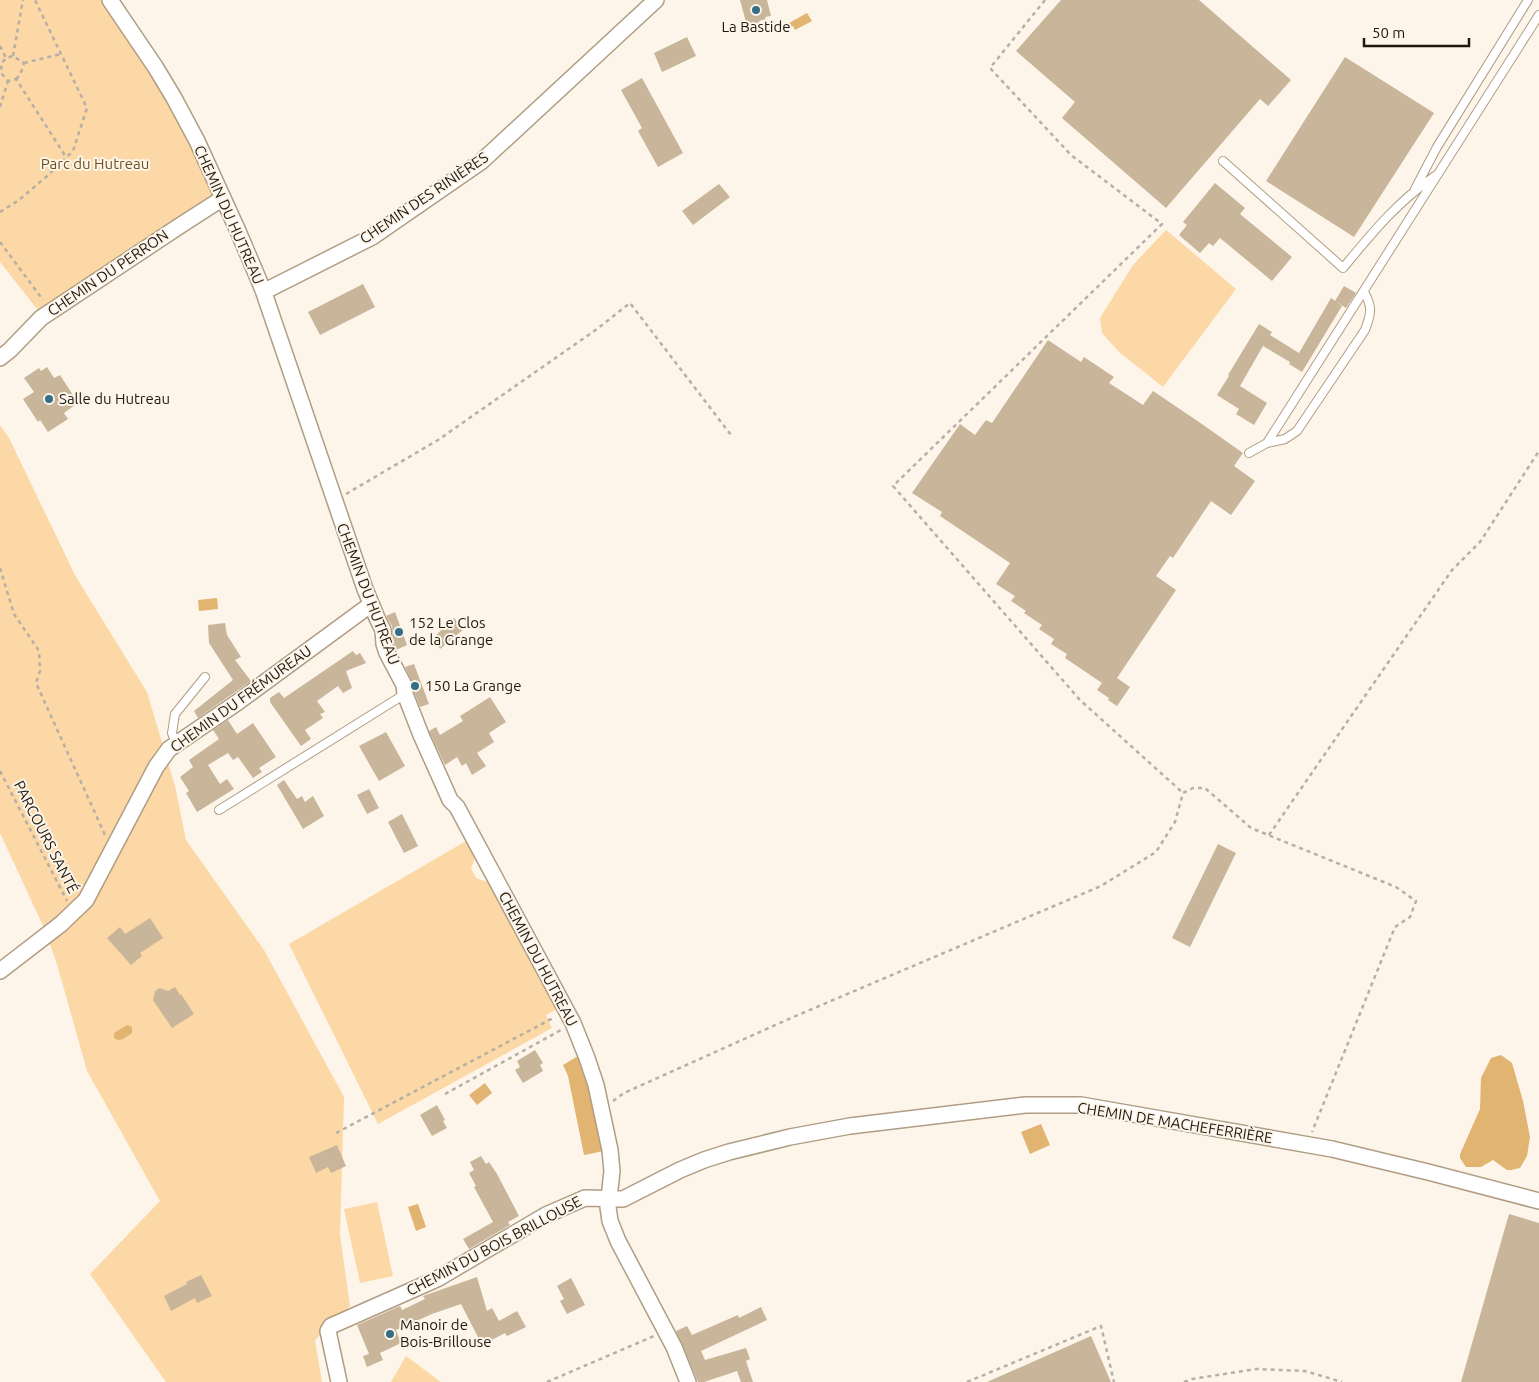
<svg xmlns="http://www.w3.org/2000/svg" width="1539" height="1382" viewBox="0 0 1539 1382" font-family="Ubuntu,sans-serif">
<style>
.green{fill:#fbd8a5}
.water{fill:#e1b471}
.building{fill:#c8b59a}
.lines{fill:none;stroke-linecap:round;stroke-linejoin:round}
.lane-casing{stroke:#b09d83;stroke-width:10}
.street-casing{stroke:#b09d83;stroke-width:18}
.path{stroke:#b7afa5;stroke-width:2.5;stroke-dasharray:4 4;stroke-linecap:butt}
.lane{stroke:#fff;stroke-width:8}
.street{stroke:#fff;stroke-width:15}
.poi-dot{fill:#326e86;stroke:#fdf5ea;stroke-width:2}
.labels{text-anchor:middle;stroke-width:4;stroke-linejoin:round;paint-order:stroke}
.poi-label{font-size:15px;fill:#20190f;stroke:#fdf5ea;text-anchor:start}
.park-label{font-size:15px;fill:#6f501e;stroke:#fdf5ea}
.street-label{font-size:15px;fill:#20190f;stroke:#fdf5ea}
</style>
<rect width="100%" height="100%" fill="#fdf5ea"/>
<path class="green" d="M0,0H101L162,92L186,133L218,197L41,314L0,262Z
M1166,230L1236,289L1163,387L1119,352L1102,333L1100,318L1133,265Z
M0,425L9,438L76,577L147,692L175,786L186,840L264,950L344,1097L340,1235L350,1306L315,1340L322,1382H166L90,1274L160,1201L87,1071L57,964L44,928L0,833Z
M466,841L476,856L471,868L476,878L490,883L557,1009L546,1015L552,1028L378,1124L289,944Z
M377,1202L393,1276L360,1283L344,1209Z
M406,1356L441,1382H391Z"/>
<path class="water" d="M807,13L812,21L795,30L793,26L791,27L789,23Z
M217,598L218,609L199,611L198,600Z
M127,1025L132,1027V1033C126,1037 120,1043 114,1038V1033Z
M1501,1055L1512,1063L1523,1101L1530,1137L1527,1156L1520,1168L1511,1170H1507L1493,1160L1481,1167H1466L1460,1158V1154L1480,1109L1481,1078L1491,1058Z
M578,1056L591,1086L604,1151L584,1155L568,1076L563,1065Z
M485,1083L492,1093L477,1105L469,1095Z
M1041,1124L1050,1145L1030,1154L1021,1132Z
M418,1204L426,1227L416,1231L408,1207Z"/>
<path class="building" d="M740,0H767L771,16L765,17L766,19L759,21L760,22L747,26Z
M1061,0H1199L1291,80L1268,106L1260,99L1166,208L1062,118L1075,102L1016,51Z
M687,37L696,56L662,72L654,53Z
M1345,57L1434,113L1354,237L1266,181Z
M642,78L683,153L658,167L638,131L642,128L621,90Z
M1215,183L1245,208L1240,214L1292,257L1272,281L1220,238L1213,246L1209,243L1200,253L1179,235L1187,225L1183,222Z
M719,184L730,197L693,225L682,211Z
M363,284L375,307L320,335L308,312Z
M1344,286L1356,293L1346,308L1335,301L1342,306L1302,372L1289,364L1290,362L1263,346L1240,386L1267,403L1254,425L1236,414L1239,409L1217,395L1229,376L1228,375L1259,324L1272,332L1270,335L1299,353L1331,298L1335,301Z
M1048,340L1081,362L1084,357L1114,377L1109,383L1143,405L1153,391L1199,422L1243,453L1234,466L1255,481L1231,515L1211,501L1173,558L1170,556L1156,576L1176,590L1117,678L1130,687L1117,706L1108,700L1109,698L1097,690L1102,683L1065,658L1067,654L1051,644L1054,639L1039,629L1042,625L1024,613L1026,611L1011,601L1015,596L996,584L1010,563L940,516L942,512L912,493L960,424L975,435L986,420L992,423Z
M47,367L54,378L60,375L75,398L72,400L75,405L64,413L68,419L48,432L40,420L38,422L23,399L34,392L24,378L39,368L41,371Z
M395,612L407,645L396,650L393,642L392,626L386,616Z
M454,618L464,629L440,649L433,638Z
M225,623L227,635L241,657L235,660L251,681L198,718L194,711L233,680L209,643L208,625Z
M353,651L356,655L360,653L366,663L346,671L352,688L343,693L338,686L317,701L325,712L320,714L323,718L305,730L311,739L301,746L270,702V698L279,692L284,698Z
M414,664L429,704L420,707L414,692L412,681L405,667Z
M490,697L506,722L489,733L494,742L477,753L486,766L472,775L466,763L462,766L457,757L445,765L429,731L436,727L440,735L463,721L460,716Z
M228,720L237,734L253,723L276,757L259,768L262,772L253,778L238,757L233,760L228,753L208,765L220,784L227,779L234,789L197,812L186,793L189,791L180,777L193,767L189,760L219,739L213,730Z
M386,732L405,766L379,781L359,746Z
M284,780L297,799L302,796L305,802L313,796L324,816L303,829L277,785Z
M369,789L379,808L367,814L357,795Z
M402,814L418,846L404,853L388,822Z
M1218,844L1236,853L1190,947L1172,938Z
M150,918L163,938L140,953L142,956L131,965L107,938L120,927L125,934Z
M175,987L180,995L181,994L194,1014L172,1028L153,1000L155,991L160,988L168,991Z
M535,1050L543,1063L540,1065L543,1071L523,1083L515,1070L520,1067L517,1061Z
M437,1105L445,1120L443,1121L447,1128L432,1136L420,1115Z
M337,1145L346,1166L331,1173L328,1167L316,1173L309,1157Z
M481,1156L486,1164L489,1162L497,1174L519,1216L508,1222L510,1225L469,1249L463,1239L493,1222L474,1187L476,1186L469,1173L474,1170L470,1162Z
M1509,1214L1539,1223V1382H1461Z
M201,1275L212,1296L197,1303L195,1298L171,1311L164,1296L187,1284L186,1282Z
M477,1277L487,1311L492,1308L499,1321L517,1311L526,1327L507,1336L505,1333L482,1345L461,1304L432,1314L396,1330L401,1343L380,1353L383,1360L367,1367L363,1356L369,1354L357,1325L400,1306L402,1310L425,1299L423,1296Z
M571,1278L585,1305L567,1314L560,1301L564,1299L557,1286Z
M761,1307L767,1320L701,1351L705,1360L746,1348L750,1359L746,1361L753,1382H741L737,1371L704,1382H698L676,1331L687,1326L692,1335L738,1315L739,1318Z
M1091,1336L1111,1382H987Z"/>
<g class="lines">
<g class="lane-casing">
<path id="lane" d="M1223,161L1343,268C1372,233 1397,202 1435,176
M1415,189L1437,147L1528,0
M1267,443L1285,439L1297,431L1365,330C1371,314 1373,307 1364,292
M1249,453L1267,443L1539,15
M176,744L172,733L175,714L205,677
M219,810L405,694"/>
</g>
<g class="street-casing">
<path id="street" d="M110,0L156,68L174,98L197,141L238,231L263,290L365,589L377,618L383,630L384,644L387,653L404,685L405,694L421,735L447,793L450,800L457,807L573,1023L587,1058L596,1085L610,1150L612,1171L608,1207L610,1221L618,1241L674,1347L688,1382
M263,290L269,289L372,237L482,161L656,0
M0,358L10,350L41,318L181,225L223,198
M0,971L61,924L86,900L156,767L169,749L238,702L366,608L372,606
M339,1382L328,1331L331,1326L437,1279L546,1215L585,1198L623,1199L680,1170L704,1160L729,1152L790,1137L850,1126L1025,1105H1081L1332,1149L1428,1172L1539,1201"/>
</g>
<path class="path" d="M1045,0L990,68L1071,155L1162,224L893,486L1080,700L1183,793
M0,46L6,58
M13,56L23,0
M24,63L61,54
M16,79L20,75L24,63L13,56L6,58L1,64L2,74L8,81L16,79L66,157
M0,107L8,81
M0,212L19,200L47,176L73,151L87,108L35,0
M0,242L43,300
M346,494L438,440L597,329L630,303L731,435
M0,568L14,614L39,651L40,671L36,683L105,835
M0,771L67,901
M1269,835L1452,570L1480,542L1539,451
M445,1094L561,1030
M613,1101L624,1093L791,1018L1101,886L1156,852L1175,822L1183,793L1193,788H1205L1251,828L1396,887L1416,901L1410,917L1395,927L1312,1132
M336,1133L555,1017
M547,1382L654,1336
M967,1382L1101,1326L1114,1382
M1184,1382L1192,1379L1256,1369L1305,1371L1342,1382"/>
<use href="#lane" class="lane"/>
<use href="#street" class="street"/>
</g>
<g class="poi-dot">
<circle cx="756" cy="10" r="5"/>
<circle cx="49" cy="399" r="5"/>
<circle cx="399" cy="632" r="5"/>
<circle cx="415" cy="686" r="5"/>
<circle cx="390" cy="1334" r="5"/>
</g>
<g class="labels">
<g class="poi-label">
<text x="756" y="32" text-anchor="middle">La Bastide</text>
<text x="59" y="404">Salle du Hutreau</text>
<text x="409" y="628">152 Le Clos<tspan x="409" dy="17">de la Grange</tspan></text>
<text x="425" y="691">150 La Grange</text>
<text x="400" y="1330">Manoir de<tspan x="400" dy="17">Bois-Brillouse</tspan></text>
</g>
<g class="park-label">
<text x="95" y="169">Parc du Hutreau</text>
</g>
<g class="street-label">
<text transform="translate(424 198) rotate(-34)" y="5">CHEMIN DES RINIÈRES</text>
<text transform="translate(229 215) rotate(66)" y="5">CHEMIN DU HUTREAU</text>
<text transform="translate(108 273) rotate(-34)" y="5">CHEMIN DU PERRON</text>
<text transform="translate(368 594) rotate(69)" y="5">CHEMIN DU HUTREAU</text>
<text transform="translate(241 699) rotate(-36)" y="5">CHEMIN DU FRÉMUREAU</text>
<text transform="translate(46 837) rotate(63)" y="5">PARCOURS SANTÉ</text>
<text transform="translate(538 959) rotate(62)" y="5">CHEMIN DU HUTREAU</text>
<text transform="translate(1175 1123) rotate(9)" y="5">CHEMIN DE MACHEFERRIÈRE</text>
<text transform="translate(494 1246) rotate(-28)" y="5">CHEMIN DU BOIS BRILLOUSE</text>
</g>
</g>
<path d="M1364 38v8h105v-8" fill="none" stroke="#20190f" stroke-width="2.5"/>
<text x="1372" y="38" font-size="15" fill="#20190f" stroke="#fdf5ea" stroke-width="4" paint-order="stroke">50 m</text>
</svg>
